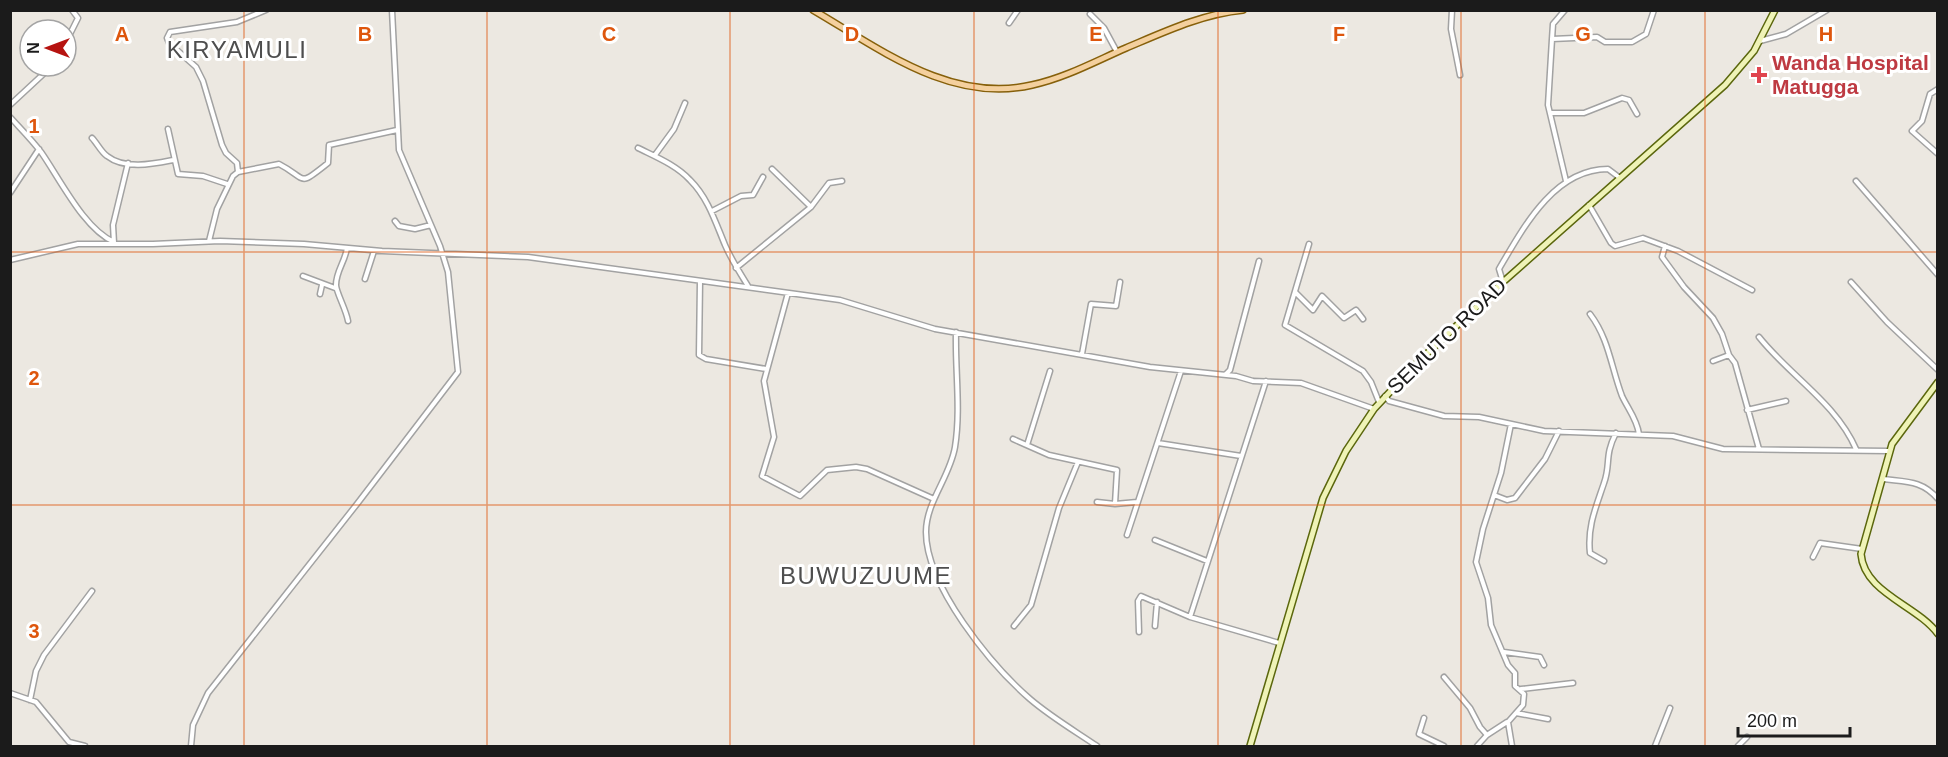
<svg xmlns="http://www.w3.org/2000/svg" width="1948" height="757" viewBox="0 0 1948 757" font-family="Arial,sans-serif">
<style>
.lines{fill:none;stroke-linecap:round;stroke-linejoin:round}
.street-casing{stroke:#a2a2a2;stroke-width:7}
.secondary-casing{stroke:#5b670d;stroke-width:8}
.primary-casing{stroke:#86600b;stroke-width:8}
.street{stroke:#fff;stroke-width:4}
.secondary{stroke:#eff3b7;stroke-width:5}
.primary{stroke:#f4d09e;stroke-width:5}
.grid{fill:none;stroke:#de560d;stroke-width:1.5;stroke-opacity:0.55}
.health-dot{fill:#e0444e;stroke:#fff;stroke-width:2}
.labels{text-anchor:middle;stroke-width:6;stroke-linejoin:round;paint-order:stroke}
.health-label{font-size:21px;font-weight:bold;fill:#be3a42;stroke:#fff;text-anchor:start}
.street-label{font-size:21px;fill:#1b1b1b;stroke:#fff}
.quarter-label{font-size:24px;letter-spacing:1.5px;fill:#4e4e4e;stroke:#fff}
.grid-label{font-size:20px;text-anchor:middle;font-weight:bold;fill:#de560d;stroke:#fff;stroke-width:6;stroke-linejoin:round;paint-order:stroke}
</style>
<rect width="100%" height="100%" fill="#ece8e1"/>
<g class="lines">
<g class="street-casing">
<path id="street" d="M1452,10L1451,29L1460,75
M1565,10L1553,24L1552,39L1597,37L1605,42H1632L1646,34L1654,10
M1090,14L1104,28L1117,52
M1009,23L1018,10
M1552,39L1548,105L1566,181
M1760,41L1786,34L1827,10
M66,42L78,18L72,10
M1938,89L1930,94L1922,121L1912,131L1938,154
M10,105L52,66
M1550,113H1584L1622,98L1629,100L1637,114
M10,117C21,129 32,140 41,152C60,179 84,229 114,242
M168,129L178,174L203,176L227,184
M92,138C97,143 101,152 107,156C125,170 153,164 173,160
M638,148C656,157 676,165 690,180C708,198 715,221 725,245C731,259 740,273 748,286
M655,155L674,129L685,103
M772,169L811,207
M238,172L237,163L226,153L222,145L203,81L196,67L169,43L167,38L170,32L237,22L266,10
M1856,181L1938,275
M10,193L39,149
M1589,205L1611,243L1615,246L1643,238L1678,251L1752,290
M712,211L741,196L753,195L763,177
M395,221L399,226L415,229L431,225
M209,241L217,209L233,176L238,172L279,164C308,179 297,188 328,163L329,145L397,130
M114,243L113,225L128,163
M1309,244L1285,325L1363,371L1371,382L1379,402
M1665,246L1662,257L1684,287L1713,318L1722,334L1729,355
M347,248C345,262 336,271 336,285C336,292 346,309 348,321
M10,260L78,244H153L220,241L304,244L382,251L528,257L840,300L935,329L1150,367L1236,376L1253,381L1301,383L1374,409
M736,268L811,207L829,183L842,181
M303,276L335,288
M365,279L374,251
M700,281L699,355L706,359L766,369
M1503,282L1499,269C1523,228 1554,169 1608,169L1620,178
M1851,282L1887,322L1938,370
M1295,292L1313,310L1322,296L1344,318L1356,310L1363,319
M788,293L764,381L774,437L762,476L800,496L827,470L856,467L867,469L934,499
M320,294L322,285
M1590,314C1609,339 1611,367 1622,396C1628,409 1637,419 1639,434
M956,332C955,370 961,409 955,447C950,477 926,502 926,532C926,586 991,665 1030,699C1051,717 1075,731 1097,746
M1759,337C1790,376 1836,403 1856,449
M1082,354L1091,304L1116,306L1120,282
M1713,361L1729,355L1735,363L1759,449
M1226,374L1230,370L1259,261
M1385,396L1389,401L1444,416L1479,417L1544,431L1673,436L1723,449L1889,451
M1747,410L1786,401
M1511,424L1501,473L1483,529L1476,562L1488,598L1491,625L1508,665L1515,673V686L1524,694L1523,705L1508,722L1512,746
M1013,439L1049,455L1117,470L1115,504
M1158,443L1241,456
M1027,445L1050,371
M1883,479C1906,482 1922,480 1938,499
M1494,495L1507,500L1515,498L1545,459L1559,431
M1097,502L1115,504L1137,502
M1127,535L1181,371
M1155,540L1207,561
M1813,557L1820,543L1862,549
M1604,561L1590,553C1587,527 1596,507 1604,483C1611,464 1604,456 1616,433
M1190,617L1266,381
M1014,626L1031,605L1059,508L1078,462
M1155,626L1157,602
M1139,632L1138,601L1141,596L1190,617L1279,643
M1504,652L1540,657L1544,665
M1444,677L1470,708L1480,727L1487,735
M1521,689L1573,683
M10,693L36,702L69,742L85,746
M30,700L36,671L44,655L92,591
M1516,713L1548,719
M1424,718L1419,734L1444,746
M191,746L193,725L208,693L357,504L458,372L448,272L440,246L399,150L392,10
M1477,746L1487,735L1507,722
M1655,746L1670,708
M1738,746L1747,737"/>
</g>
<g class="secondary-casing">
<path id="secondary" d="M1938,382L1892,444L1861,554C1864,593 1917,605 1938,634
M1250,746L1323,498L1346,451L1374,409L1417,363L1503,282L1725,85L1754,51L1775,10"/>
</g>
<g class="primary-casing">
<path id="primary" d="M813,10C880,49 951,104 1032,85C1065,78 1096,61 1126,48C1164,32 1202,14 1243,10"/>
</g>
<use href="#street" class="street"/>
<use href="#secondary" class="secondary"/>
<use href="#primary" class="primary"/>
</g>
<path class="grid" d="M244,10V746M487,10V746M730,10V746M974,10V746M1218,10V746M1461,10V746M1705,10V746M10,252H1938M10,505H1938"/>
<path class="health-dot" d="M1756 66h6v6h6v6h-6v6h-6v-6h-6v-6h6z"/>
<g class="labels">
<g class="health-label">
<text x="1772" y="70">Wanda Hospital<tspan x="1772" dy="24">Matugga</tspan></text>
</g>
<g class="street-label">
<text transform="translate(1447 336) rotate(-44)" y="7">SEMUTO ROAD</text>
</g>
<g class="quarter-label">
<text x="237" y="58">KIRYAMULI</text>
<text x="866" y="584">BUWUZUUME</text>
</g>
</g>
<g class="grid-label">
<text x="122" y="41">A</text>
<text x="365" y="41">B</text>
<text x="609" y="41">C</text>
<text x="852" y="41">D</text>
<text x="1096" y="41">E</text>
<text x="1339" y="41">F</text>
<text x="1583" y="41">G</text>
<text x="1826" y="41">H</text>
<text x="34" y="133">1</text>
<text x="34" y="385">2</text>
<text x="34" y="638">3</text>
</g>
<rect width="1948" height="757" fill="none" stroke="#1b1b1b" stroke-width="24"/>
<g transform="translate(48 48) rotate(270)"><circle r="28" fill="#ffffff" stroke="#a4a4a4" stroke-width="1.5"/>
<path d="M0-4.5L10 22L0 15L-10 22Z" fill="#b61310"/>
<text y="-9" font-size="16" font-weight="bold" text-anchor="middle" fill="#1b1b1b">N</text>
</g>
<path d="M1738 727v9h112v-9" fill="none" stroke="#1b1b1b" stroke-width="3"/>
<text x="1747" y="727" font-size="18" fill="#1b1b1b" stroke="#ffffff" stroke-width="4.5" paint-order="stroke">200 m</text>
</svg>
